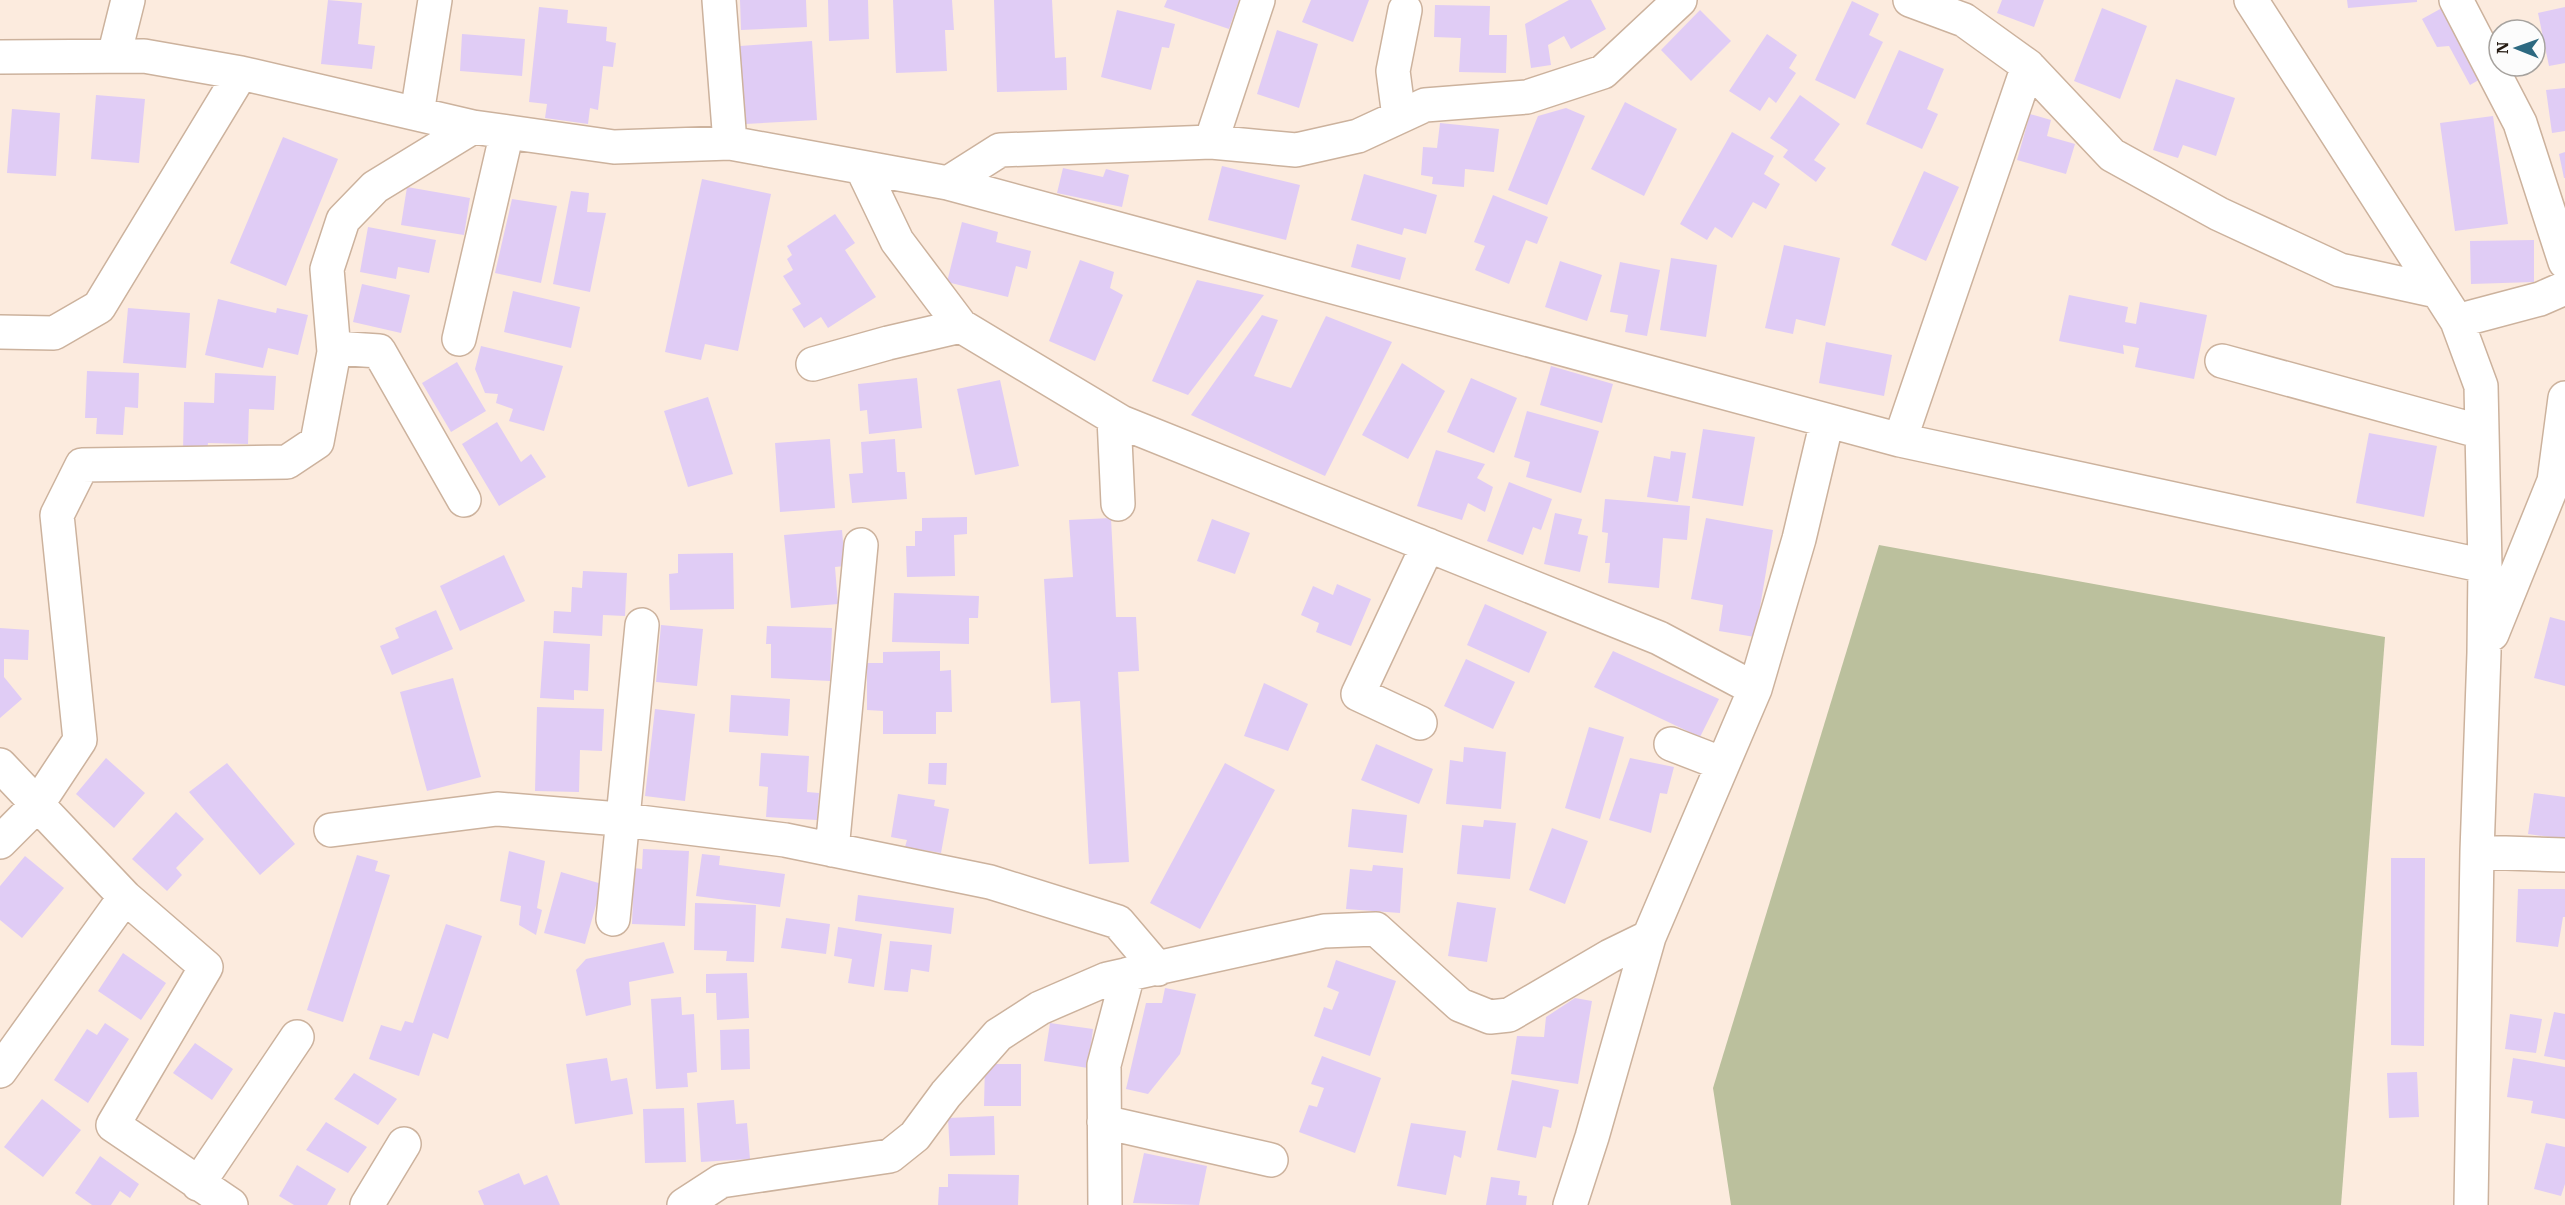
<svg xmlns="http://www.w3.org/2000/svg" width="2565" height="1205" viewBox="0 0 2565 1205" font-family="'IBM Plex Serif',serif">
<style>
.green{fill:#bbc09d}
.building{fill:#e0ccf5}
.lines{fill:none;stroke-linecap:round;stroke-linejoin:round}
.minor-casing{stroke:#ccb29d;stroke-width:36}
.minor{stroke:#fff;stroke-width:33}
</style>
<rect width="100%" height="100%" fill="#fcebde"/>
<path class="green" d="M1879,545L2385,637L2341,1205H1731L1713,1088Z"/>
<path class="building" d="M328,0L362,3L358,44L375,46L372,69L321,64Z
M740,0H806L807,27L741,30Z
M828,0H868L869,39L829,41Z
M893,0H952L954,30H945L947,71L896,73Z
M994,0H1052L1055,58L1066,57L1067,90L997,92Z
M1167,0H1239L1229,29L1164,7Z
M1311,0H1369L1353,42L1302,22Z
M1569,0H1591L1606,29L1571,49L1564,36L1548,45L1551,65L1531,68L1525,24Z
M2002,0H2044L2034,27L1997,13Z
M2347,0H2417V2L2348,8Z
M1852,1L1879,14L1869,35L1883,42L1855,99L1815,80Z
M2451,3L2489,74L2470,85L2449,46L2437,47L2422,19Z
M1435,5L1490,6L1489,35H1507L1506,73L1459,72L1461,38L1434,37Z
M539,7L568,10L567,23L607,27L606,41L616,43L613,67L603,66L598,110L590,108L588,124L545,118L547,104L529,102Z
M2565,7V63L2549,66L2538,13Z
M2102,8L2147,26L2120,99L2074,81Z
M1117,10L1175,24L1169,48L1162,47L1151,90L1101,77Z
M1700,10L1731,41L1691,81L1661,50Z
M1277,30L1318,44L1299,108L1257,94Z
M462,34L525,39L522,76L460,71Z
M1767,34L1797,55L1789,68L1796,73L1776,103L1769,97L1760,111L1729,91Z
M812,41L817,120L745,124L740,46Z
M1899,50L1944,69L1927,109L1938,114L1922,149L1866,124Z
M2176,79L2235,98L2216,156L2183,145L2178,158L2153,150Z
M2565,88V131L2552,133L2546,90Z
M96,95L145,99L139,163L91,159Z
M1800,95L1840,124L1814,160L1826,168L1816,182L1783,157L1788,150L1770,138Z
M1625,102L1677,129L1644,196L1591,169Z
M1566,108L1585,116L1547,205L1508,190L1538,116Z
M12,109L60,113L56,176L7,173Z
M2030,114L2051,120L2047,136L2075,144L2066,174L2017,160Z
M2493,116L2508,224L2455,231L2440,123Z
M1440,123L1499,129L1494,172L1465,169L1464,187L1432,184L1433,177L1421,175L1423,147L1437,148Z
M1732,132L1774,156L1764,174L1780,184L1766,209L1753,202L1732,238L1715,227L1707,240L1680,224Z
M283,137L338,159L286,286L230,263Z
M2565,152V178H2564L2559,154Z
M1222,166L1300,185L1286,240L1208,220Z
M1063,168L1103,177L1106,169L1129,175L1122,207L1057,193Z
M1924,171L1959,187L1926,261L1891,245Z
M1364,174L1437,195L1426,234L1404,228L1402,235L1351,220Z
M702,179L771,194L738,351L705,344L701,360L665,352Z
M407,187L470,198L464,235L401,225Z
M571,191L589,193L587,212L606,213L590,292L553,284Z
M1493,195L1548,217L1537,244L1526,240L1509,284L1475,270L1485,246L1474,242Z
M512,199L557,206L541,283L495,273Z
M835,214L855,243L845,250L876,297L828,328L821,317L804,328L792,309L801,304L783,276L793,270L787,259L792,255L787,246Z
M962,222L998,232L996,242L1031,251L1027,269L1016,266L1008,297L947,282Z
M368,227L436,240L429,273L398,267L396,279L360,272Z
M2534,240V282L2471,284L2470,241Z
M1357,244L1406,258L1400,280L1351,267Z
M1784,245L1840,258L1825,326L1796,319L1793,334L1765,328Z
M1671,258L1717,265L1706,337L1660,330Z
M1080,260L1114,272L1110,288L1123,295L1095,361L1049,341Z
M1560,261L1602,275L1587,321L1545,307Z
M1620,262L1660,270L1647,336L1625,332L1628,315L1610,312Z
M1197,280L1264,295L1188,395L1152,381Z
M362,284L410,295L401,333L353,322Z
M513,291L580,307L571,348L504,332Z
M2069,295L2128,307L2125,322L2136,324L2140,302L2207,315L2194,379L2135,367L2139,348L2123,345L2124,354L2059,341Z
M218,299L276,313L277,308L308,315L298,355L268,348L263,368L205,355Z
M128,308L190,313L186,368L123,363Z
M1262,315L1278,320L1254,376L1291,388L1326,316L1392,342L1325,476L1191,415Z
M1826,342L1892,355L1884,396L1819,383Z
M481,346L563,366L544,431L509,421L513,409L496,403L498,394L485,393L475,369Z
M457,362L486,411L451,432L422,383Z
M1402,363L1445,391L1408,459L1362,435Z
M1551,366L1613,384L1602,423L1540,405Z
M87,371L139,373L138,408L125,407L123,435L96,434L97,418H85Z
M215,373L276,376L274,410L249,409L248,444L208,443L207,452L183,451L184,402L214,403Z
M917,378L922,428L869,434L867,410L860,411L858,384Z
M1471,378L1517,398L1494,453L1447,432Z
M1000,380L1019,466L975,475L957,389Z
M708,397L733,474L688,487L664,411Z
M1527,411L1599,431L1581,493L1526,477L1530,462L1514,457Z
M497,422L521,462L531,454L546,477L499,506L462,444Z
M1703,429L1755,437L1743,506L1692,498Z
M2369,433L2437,446L2424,517L2356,503Z
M830,439L835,508L780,512L775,443Z
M895,439L897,472H905L907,499L852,503L849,474L863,473L861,442Z
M1436,450L1485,464L1477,478L1493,487L1485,512L1468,503L1462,520L1417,506Z
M1671,451L1686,453L1678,502L1647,497L1654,456L1670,459Z
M1509,482L1552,499L1541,530L1533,527L1523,555L1487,541Z
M1605,499L1690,506L1687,540L1663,538L1659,588L1608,583L1610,563H1605L1608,533L1602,532Z
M1555,513L1582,519L1578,534L1588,536L1580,572L1544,564Z
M967,517V534L954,535L955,576L907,577L906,546H915V531H922V518Z
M1111,518L1116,617H1136L1139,671L1118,672L1129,862L1089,864L1080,701L1051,703L1044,579L1073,577L1069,520Z
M1706,518L1773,530L1755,637L1719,631L1723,605L1691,599Z
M1212,519L1250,533L1235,574L1197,561Z
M842,530L845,566L835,567L838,604L791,608L784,535Z
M733,553L734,609L670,610L669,574L678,573V554Z
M504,555L525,601L460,631L440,586Z
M583,571L627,573L625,616L603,615L602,636L553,633L554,611L571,612L572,587L582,588Z
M1337,584L1371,599L1351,646L1316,632L1319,623L1301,615L1313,586L1333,595Z
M894,593L979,596L978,618H969V644L892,642Z
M1485,604L1547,632L1529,673L1467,645Z
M436,610L453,649L392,675L380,646L399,638L395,628Z
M2550,617L2565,621V686L2534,678Z
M661,625L703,629L697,686L656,682Z
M767,626L832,628L830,681L771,678V644H766Z
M0,628L29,630L28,660L4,659V677L22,699L0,718Z
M544,641L590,644L588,691L574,690V700L540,698Z
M940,651V671L951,670L952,712H936V734H883V711L867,710V663H883V652Z
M1613,651L1719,699L1700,737L1594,687Z
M1466,659L1515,682L1493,729L1444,706Z
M453,678L481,777L427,791L400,692Z
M1264,683L1308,704L1288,751L1244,736Z
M731,695L790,699L788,736L729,732Z
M537,707L604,709L602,751L580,750L579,792L535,791Z
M655,709L695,714L685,801L645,796Z
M1589,727L1624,737L1600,819L1565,808Z
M1376,744L1433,769L1419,804L1361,780Z
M1464,747L1506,752L1501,809L1446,804L1450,760L1463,762Z
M761,753L809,756L807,792L819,793L817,820L766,817L768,787L759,786Z
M106,758L145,793L114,828L76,794Z
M1630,758L1674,767L1667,794L1660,793L1651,833L1609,820Z
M227,763L295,844L260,875L189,792Z
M929,763H947L946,785L928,784Z
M1225,763L1275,790L1200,929L1150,903Z
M2534,793L2565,797V839L2528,834Z
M898,794L935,800L934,806L949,809L941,853L905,847L907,840L891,837Z
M1352,809L1407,815L1403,853L1348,847Z
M176,812L204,839L176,868L182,875L167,891L132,859Z
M1484,820L1516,823L1510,879L1457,874L1462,825L1483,827Z
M1552,828L1588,841L1565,904L1529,890Z
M643,849L689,851L685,926L632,924L634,868L642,869Z
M509,851L545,861L537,908L542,910L536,935L519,925L521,906L500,901Z
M702,854L720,856L719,865L785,874L780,907L696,896Z
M357,855L378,861L375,871L390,875L343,1022L307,1010Z
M25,856L64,888L22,938L0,920V886Z
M2391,858H2425L2424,1046L2391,1045Z
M1373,865L1403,868L1400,913L1346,909L1350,869L1372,871Z
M561,872L602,884L585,944L544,933Z
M2518,889H2565V917H2563L2558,947L2516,942Z
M858,895L954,908L951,934L855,921Z
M1457,902L1496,908L1487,962L1448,956Z
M695,903L756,905L754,962L726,961L727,951L694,950Z
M786,918L830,924L826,954L781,948Z
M446,924L482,936L448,1039L433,1033L419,1076L369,1059L381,1025L401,1031L405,1021L413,1023Z
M838,927L882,934L874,987L848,983L852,959L834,956Z
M890,941L932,945L929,972L911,969L908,992L884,990Z
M664,942L674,973L629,982L631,1005L586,1016L576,970L586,959Z
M123,953L166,983L141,1020L98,991Z
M1336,960L1396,981L1370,1056L1314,1036L1324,1007L1332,1010L1339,992L1327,987Z
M747,973L749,1018L717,1020L716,993H706V974Z
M1165,988L1196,994L1180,1054L1148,1094L1126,1089L1146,1003H1162Z
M681,997L682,1015L694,1014L697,1072L687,1073L688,1087L656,1089L651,999Z
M1575,998L1592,1001L1578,1084L1511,1074L1517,1036L1544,1037L1546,1017Z
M2554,1012L2565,1014V1060L2544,1056Z
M2510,1014L2542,1019L2536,1053L2505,1049Z
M105,1023L129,1039L88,1103L54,1080L87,1029L97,1035Z
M1050,1023L1093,1029L1088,1068L1044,1061Z
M749,1029L750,1069L721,1070L720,1030Z
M195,1043L233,1069L212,1100L173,1073Z
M1322,1056L1381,1078L1355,1153L1299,1132L1309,1105L1317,1107L1324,1088L1311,1084Z
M607,1058L611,1081L627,1078L633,1114L575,1124L566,1064Z
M2513,1058L2565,1067V1119L2531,1113L2533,1101L2507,1097Z
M985,1064H1021V1106H984Z
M2417,1072L2419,1117L2389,1118L2387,1073Z
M354,1073L397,1099L378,1125L334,1099Z
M1512,1080L1559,1090L1551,1128L1543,1126L1536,1158L1497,1150Z
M42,1099L81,1130L43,1177L4,1147Z
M734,1100L736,1124L747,1123L750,1159L701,1162L697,1103Z
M684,1108L686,1162L645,1163L643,1109Z
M994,1116L995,1155L950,1156L948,1118Z
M326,1122L367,1147L348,1173L306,1150Z
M1411,1123L1466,1131L1461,1158L1454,1155L1446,1195L1397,1186Z
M2546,1143L2565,1147V1184L2561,1196L2534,1189Z
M1144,1153L1207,1166L1199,1205L1133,1203Z
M100,1156L139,1184L130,1198L120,1191L111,1205H92L75,1193Z
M297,1165L336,1189L327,1205H294L279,1196Z
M519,1173L524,1185L547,1175L560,1205H484L478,1191Z
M948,1174L1019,1175L1018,1205H938L939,1187H948Z
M1491,1177L1520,1181L1518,1195L1527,1196L1526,1205H1486Z"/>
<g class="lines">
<g class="minor-casing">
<path id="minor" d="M719,0L730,143
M1910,0L1964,20L2028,66L2112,155L2219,214L2340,270L2436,291
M2251,0L2457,321L2481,386L2485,566L2484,653L2477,852L2471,1205
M2456,0L2520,123L2565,262
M114,56L128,0
M0,57L144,56L241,73L473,127L614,147L730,143L948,183L1900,440L2485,566
M417,114L435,0
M1399,117L1393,71L1405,10
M1211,142L1258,0
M862,168L897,241L961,326L1121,422L1659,638L1755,689
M948,183L1000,150L1211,142L1296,150L1358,136L1425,105L1527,97L1603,72L1680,0
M2457,321L2540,299L2565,288
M0,332L54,333L99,307L241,73
M459,339L507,132
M334,348L379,351L464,500
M2222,361L2482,432
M813,364L888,343L961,326
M1114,418L1118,504
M1900,440L2028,66
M2492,634L2554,481L2565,398
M1420,723L1358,694L1428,545
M1671,744L1723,764
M0,765L125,897L206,967L113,1125L231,1205
M331,830L497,809L607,818L785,840L990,882L1118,922L1158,969
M0,842L37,805L80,740L57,515L82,465L287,462L317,442L334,352L327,269L343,220L375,187L473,127
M832,850L861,545
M2477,852L2565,855
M613,919L642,625
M0,1071L125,897
M1104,1122L1271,1160
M198,1184L297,1037
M367,1205L404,1144
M684,1205L721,1181L890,1156L915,1136L946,1094L998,1035L1040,1008L1107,979L1324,931L1376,929L1460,1005L1490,1017L1509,1015L1610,956L1649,937
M1105,1205L1104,1065L1128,974
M1570,1205L1592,1137L1649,937L1755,689L1799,539L1827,421"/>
</g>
<use href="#minor" class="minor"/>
</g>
<g transform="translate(2517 48) rotate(271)"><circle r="28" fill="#fcfcfc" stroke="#a6a29e" stroke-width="1.5"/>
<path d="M0-4.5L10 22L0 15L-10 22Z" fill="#2d6981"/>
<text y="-9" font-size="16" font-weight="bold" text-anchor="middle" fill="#241a12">N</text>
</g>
</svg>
